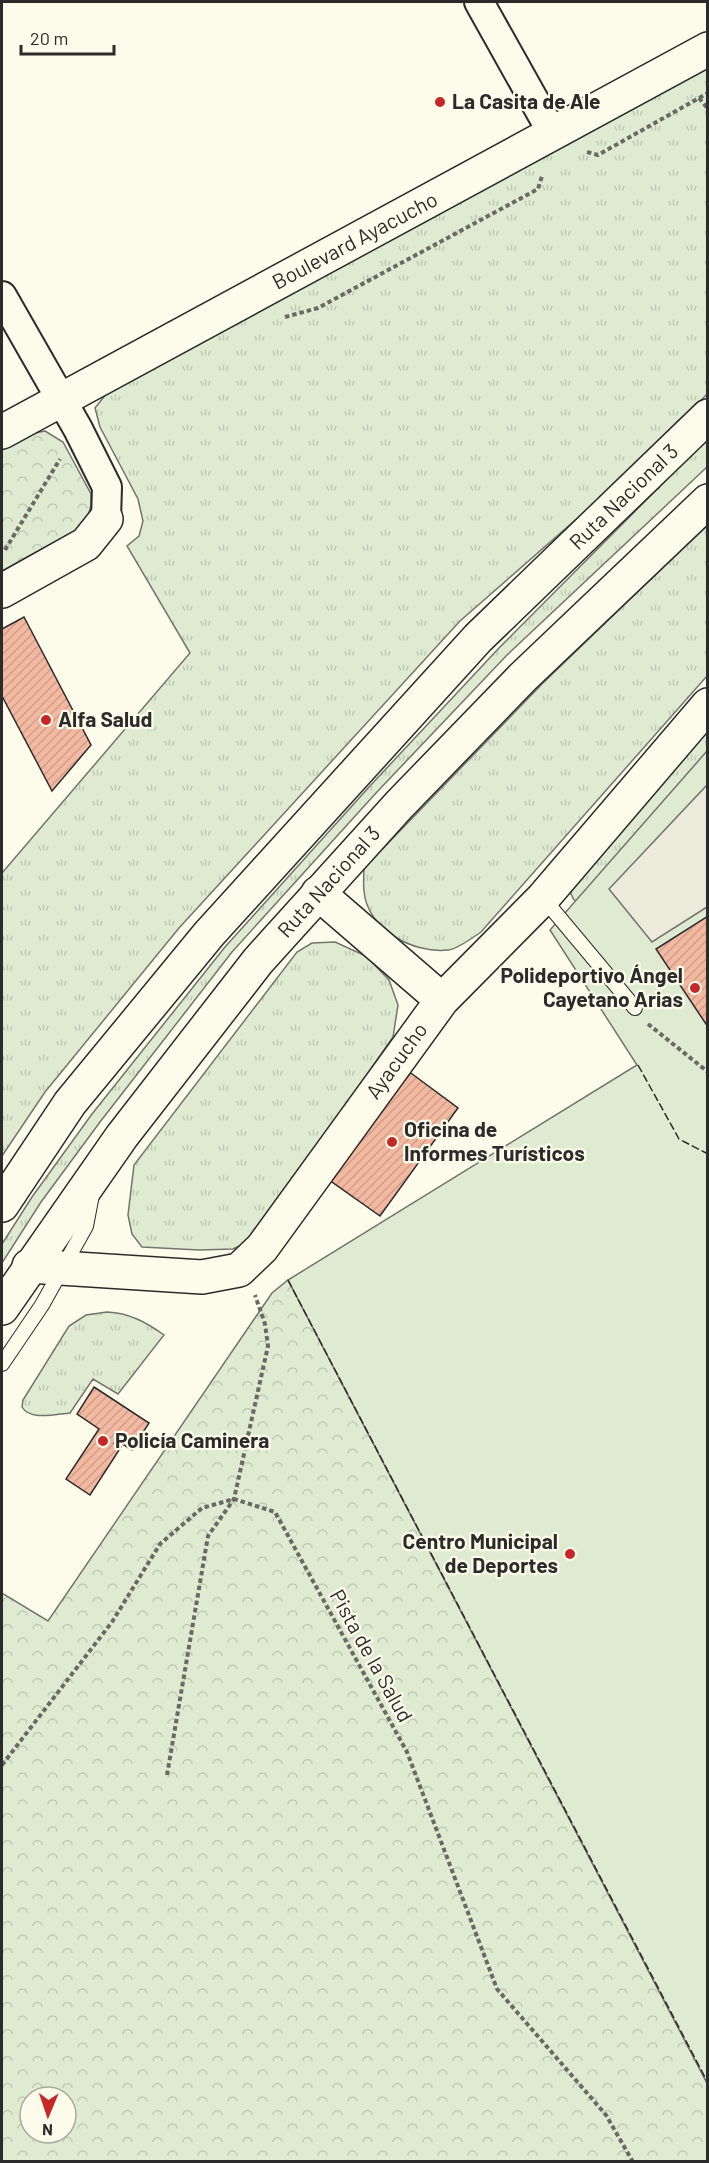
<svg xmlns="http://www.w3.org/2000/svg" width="709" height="2163" viewBox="0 0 709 2163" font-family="Barlow,sans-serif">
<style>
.grass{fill:url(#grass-tufts);stroke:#74746e;stroke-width:1.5}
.forest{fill:url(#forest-crowns);stroke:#74746e;stroke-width:1.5;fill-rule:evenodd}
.garden{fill:#deebd1;stroke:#74746e;stroke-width:1.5}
.parking{fill:#eceadb;stroke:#74746e;stroke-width:1.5}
.building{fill:url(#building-hatch);stroke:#2b2b2b;stroke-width:1.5}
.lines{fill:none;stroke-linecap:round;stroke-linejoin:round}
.lane-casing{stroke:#2b2b2b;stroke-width:16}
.street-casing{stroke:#2b2b2b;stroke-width:32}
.secondary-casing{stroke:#2b2b2b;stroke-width:36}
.highway-casing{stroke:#2b2b2b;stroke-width:36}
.path{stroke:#6a6964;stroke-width:4;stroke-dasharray:4.5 3;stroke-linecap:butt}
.lane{stroke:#fdfbea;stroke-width:14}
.street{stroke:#fdfbea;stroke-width:28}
.secondary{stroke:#fdfbea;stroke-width:33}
.highway{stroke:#fdfbea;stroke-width:33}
.fence{stroke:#2b2b2b;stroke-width:1.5;stroke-dasharray:8 3;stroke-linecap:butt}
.poi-dot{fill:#c62828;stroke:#fdfbea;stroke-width:2}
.labels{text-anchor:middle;stroke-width:4.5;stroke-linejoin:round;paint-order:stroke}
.poi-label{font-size:21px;font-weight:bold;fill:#2b2b2b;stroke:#fdfbea;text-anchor:start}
.street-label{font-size:21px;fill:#2b2b2b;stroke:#fdfbea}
</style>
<defs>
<pattern id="grass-tufts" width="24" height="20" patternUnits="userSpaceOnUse" patternTransform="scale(1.5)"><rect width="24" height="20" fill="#deebd1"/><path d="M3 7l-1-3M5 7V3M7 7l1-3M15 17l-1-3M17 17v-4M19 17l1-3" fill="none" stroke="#bfcab4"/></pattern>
<pattern id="forest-crowns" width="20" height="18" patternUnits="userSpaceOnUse" patternTransform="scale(1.5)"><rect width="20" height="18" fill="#deebd1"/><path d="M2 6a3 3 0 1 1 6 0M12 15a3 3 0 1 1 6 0" fill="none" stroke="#bfcab4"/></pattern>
<pattern id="building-hatch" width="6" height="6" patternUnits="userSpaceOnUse" patternTransform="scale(1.5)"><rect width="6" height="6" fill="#f2b8a0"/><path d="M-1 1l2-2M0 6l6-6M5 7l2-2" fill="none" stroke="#d09e8a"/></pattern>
</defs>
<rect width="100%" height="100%" fill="#fdfbea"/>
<path class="grass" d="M707,62V394L645,459L460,621L179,928L45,1092L2,1156V873L190,653L127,546L139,536L143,521L138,499L100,427L95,408L107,393Z
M707,439V467L507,655L376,793L232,952L100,1122L41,1202L2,1263V1244L32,1197L92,1114L225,947L369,787L499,648Z
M707,525V676L481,932C472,938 458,949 448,950C413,954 367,929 364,891C363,884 364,875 364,868L542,684Z
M707,728V775L582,903L574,900L571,894L572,885Z
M335,942L366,956L389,980L398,1005L393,1037L252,1240L233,1249L199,1250L142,1247L132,1234L128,1215L134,1165L297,952L312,943Z
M107,1312C129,1313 146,1322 164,1335L118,1394L93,1379L70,1413C56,1414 30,1421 22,1407L23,1400L69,1326L86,1315Z"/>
<path class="forest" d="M45,431L63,442L91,494V505L88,516L78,529L2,571V450L30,434Z
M288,1280L707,2083V2161H2V1593L48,1621L272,1293ZM30,2097H66V2133H30Z"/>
<path class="garden" d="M707,751V2083L288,1280L637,1065L550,930Z"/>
<path class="parking" d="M707,785V907L652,942L609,889Z"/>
<path class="building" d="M24,617L91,745L52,791L2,696V629Z
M708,916V1027L656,949Z
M404,1068L458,1108L380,1216L325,1177Z
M94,1387L149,1423L132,1450L116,1440L114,1443L121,1447L90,1495L66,1479L99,1429L77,1414Z"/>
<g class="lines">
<g class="lane-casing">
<path id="lane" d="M543,898L635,1008
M2,1364L42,1305L86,1226L92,1195"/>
</g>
<g class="street-casing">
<path id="street" d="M479,2L553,134
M2,296L78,429L107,487L106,519"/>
</g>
<g class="secondary-casing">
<path id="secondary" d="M2,432L708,49
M2,591L86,544L106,519
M318,893L442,1000
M29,1266L202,1277L239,1270L262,1248L442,1000L543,898L708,705"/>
</g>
<g class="highway-casing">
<path id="highway" d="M2,1205L70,1103L209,934L478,638L708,416
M2,1308L122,1136L258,961L399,805L523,677L708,501"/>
</g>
<path class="path" d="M699,98L708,109
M587,152L598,155L708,93
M285,317L318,308L538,189L542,176
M5,550L60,459
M648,1024L708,1072
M2,1765L112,1622L160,1544L202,1508L234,1499L275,1512L407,1752L497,1989L606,2115L633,2162
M167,1775L208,1536L234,1499L268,1346L265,1324L255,1295"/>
<use href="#lane" class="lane"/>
<use href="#street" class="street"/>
<use href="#secondary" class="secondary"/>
<use href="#highway" class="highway"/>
<path class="fence" d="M638,1065L679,1139L708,1154
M288,1280L708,2083"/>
</g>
<g class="poi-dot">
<circle cx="440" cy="102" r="6"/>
<circle cx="46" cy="720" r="6"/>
<circle cx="695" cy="988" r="6"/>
<circle cx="392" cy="1142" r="6"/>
<circle cx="103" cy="1441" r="6"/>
<circle cx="570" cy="1554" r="6"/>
</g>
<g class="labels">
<g class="poi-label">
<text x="452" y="109">La Casita de Ale</text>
<text x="58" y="727">Alfa Salud</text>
<text x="683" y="983" text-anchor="end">Polideportivo Ángel<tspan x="683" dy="24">Cayetano Arias</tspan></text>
<text x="404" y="1137">Oficina de<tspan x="404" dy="24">Informes Turísticos</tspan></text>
<text x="115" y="1448">Policía Caminera</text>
<text x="558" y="1549" text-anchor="end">Centro Municipal<tspan x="558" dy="24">de Deportes</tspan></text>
</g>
<g class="street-label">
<text transform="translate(355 241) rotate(-28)" y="7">Boulevard Ayacucho</text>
<text transform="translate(624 497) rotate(-44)" y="7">Ruta Nacional 3</text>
<text transform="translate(329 882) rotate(-48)" y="7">Ruta Nacional 3</text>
<text transform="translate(397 1061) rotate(-54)" y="7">Ayacucho</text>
<text transform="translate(371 1656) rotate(61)" y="7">Pista de la Salud</text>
</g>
</g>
<rect width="709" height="2163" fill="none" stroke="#2b2b2b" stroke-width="6"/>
<g transform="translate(48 2115) rotate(182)"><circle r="28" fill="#fdfbea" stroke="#a9a89e" stroke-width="1.5"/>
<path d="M0-4.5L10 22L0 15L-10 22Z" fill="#c62828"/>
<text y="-9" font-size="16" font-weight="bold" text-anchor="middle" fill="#2b2b2b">N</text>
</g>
<path d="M21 45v9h93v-9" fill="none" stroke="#2b2b2b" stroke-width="3"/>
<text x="30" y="45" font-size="18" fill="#2b2b2b" stroke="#fdfbea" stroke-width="4.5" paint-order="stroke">20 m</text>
</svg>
